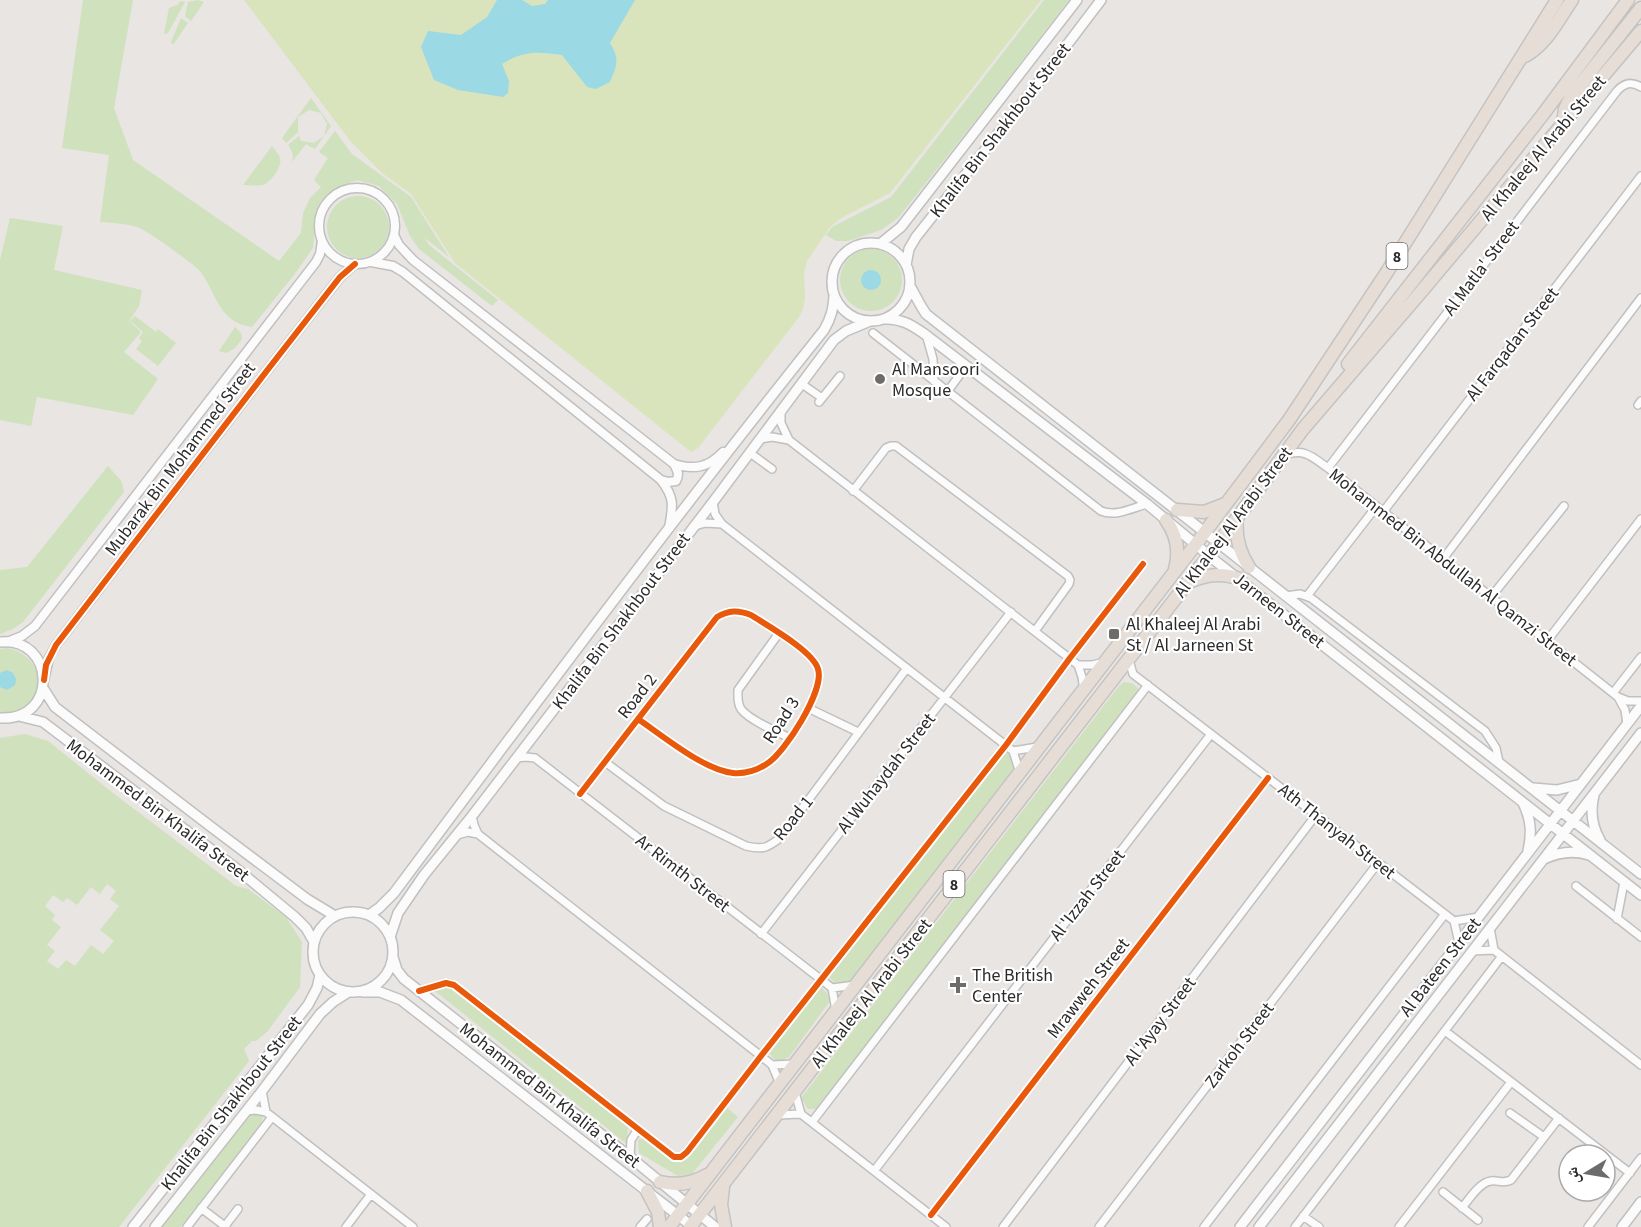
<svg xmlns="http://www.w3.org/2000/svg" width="1641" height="1227" viewBox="0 0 1641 1227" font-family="'Source Sans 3','Noto Naskh Arabic',sans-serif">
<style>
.green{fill:#cfe1bd;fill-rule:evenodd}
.pitch{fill:#d9e4bc}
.water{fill:#9bd9e4}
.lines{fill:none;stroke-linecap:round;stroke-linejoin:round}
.minor-casing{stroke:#c1c0c0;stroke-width:10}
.tertiary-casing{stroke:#c1c0c0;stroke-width:11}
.secondary-casing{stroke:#c1c0c0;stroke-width:12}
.trunk-casing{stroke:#c5c3c2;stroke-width:15}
.minor{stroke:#fcfbfb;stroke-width:7}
.tertiary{stroke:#fcfbfb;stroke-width:8}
.secondary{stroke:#fcfbfb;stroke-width:9}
.trunk{stroke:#e6ded6;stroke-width:12}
.cycleway-casing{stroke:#fff;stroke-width:10}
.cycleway{stroke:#e8590c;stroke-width:6}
.poi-dot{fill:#6d6c6b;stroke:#fff;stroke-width:2}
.labels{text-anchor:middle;stroke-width:4.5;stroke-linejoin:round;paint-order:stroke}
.shield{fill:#fff;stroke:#6b6b6b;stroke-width:1.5}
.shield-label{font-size:16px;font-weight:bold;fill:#2b2b2b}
.street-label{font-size:18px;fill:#2b2b2b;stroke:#fff}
.poi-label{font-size:18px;fill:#2b2b2b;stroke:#fff;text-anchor:start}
</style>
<rect width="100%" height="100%" fill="#e8e5e2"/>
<path class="green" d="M83,0H133L114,108L133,160L279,261L301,233L303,213L310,198L321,187L314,180L328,158L319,152L335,131L352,154L411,197L449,257L425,238L429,245L498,300L492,306L419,249L410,236L397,204L379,186L357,180L336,188L321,201L316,211L313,248L294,275L252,327C216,322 217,290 198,269C192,263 144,228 137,227C125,223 112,223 100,222L109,155L62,148Z
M198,0L204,2L191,21L185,16L188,2Z
M1044,0H1069L983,111L898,218L881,230L848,241H836L826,235L832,227L891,197Z
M181,1L185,2L168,33L164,34L169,8L177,5Z
M181,18L188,23L173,45L171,42Z
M311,98L331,126L315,149L306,144L292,162C294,154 292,151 288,145L299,136L301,141L314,143L324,136L327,124L321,113L309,110L298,117V132L286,143L282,138Z
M272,146C274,149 279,154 280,158C283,166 270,183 263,185C257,186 250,185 243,185Z
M327 227a31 31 0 1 1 62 0a31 31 0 1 1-62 0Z
M10,218L63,226L54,270L142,290L139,306L129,321L141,332L124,352L158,379L133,415L37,397L31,426L0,420V260Z
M840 280a31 31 0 1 1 62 0a31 31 0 1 1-62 0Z
M135,316L156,332L158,329L176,343L158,366L136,349L142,341L139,338L143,332L130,321Z
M235,327L241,333L242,339L235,348L226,353L219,351Z
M108,466L122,482L124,492L23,622L13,629L0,634V570L27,567Z
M7,648C55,658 42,718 0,712V649Z
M1124,682L1132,683L1138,688V696L822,1109H808L801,1098L1119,686Z
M25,734L48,741L113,793L236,886L248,889L286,917L302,942L300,987L267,1032L256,1041H252L244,1049L249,1061L119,1227H0V738ZM107,884L116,891L110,899L119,906L100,930L114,941L103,954L91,945L75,966L66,960L58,969L47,961L55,951L47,945L61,927L52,920L55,915L45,906L53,895L63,902L67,898L77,905L91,887L100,894Z
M1004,753L1009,754L1013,759L1014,772L851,981L840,986L833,981L830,978L831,971L998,756Z
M447,985L628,1125L627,1144L435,991Z
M821,987L827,993L830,1001L789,1057L781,1061H775L769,1052L775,1043Z
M727,1108L738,1117L692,1174L678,1176L639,1153L638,1140L644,1138L676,1160L687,1159Z
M258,1110L263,1117L261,1123L181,1227H159L250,1111Z"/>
<path class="pitch" d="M244,0H1041L890,193L841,218L830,227L807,261L804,273L805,297L803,309L799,317L698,448L691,452L455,263L411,194L382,173L351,142Z"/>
<path class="water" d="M497,0H522L532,6L545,4L548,0H635L610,43C620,59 617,65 610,82L596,89L587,87L562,55C537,52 525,50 502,64L509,81L508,93L503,97L458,90L434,80L421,47L428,31L461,35L487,17Z
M861 280a10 10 0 1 1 20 0a10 10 0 1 1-20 0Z
M7,670L13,673L16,679L15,685L7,690L0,687V673Z"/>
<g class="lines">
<g class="minor-casing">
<path id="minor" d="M873,333L1101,511C1116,517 1132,508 1147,504
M927,338L933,359L934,381
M802,384L822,398
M948,391L966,366
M819,402L840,376
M1638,405L1641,401
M781,411V423L789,440L1078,665L1082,677L1084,690
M760,439L772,437L789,440
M750,453L772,469
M1285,455C1305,448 1312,457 1328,468L1618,697L1628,701H1641
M1328,468L1617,91C1624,83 1631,81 1641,87
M853,491L886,448L891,446H896L1068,576L1070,580L1069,584L1035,631
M713,502L715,514L722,524L1013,751L1020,773
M1383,512L1641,176
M695,526L705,523L722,524
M1443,559L1641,298
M1286,596L1300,594L1311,598L1485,731L1496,748L1499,762
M1307,596L1376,507
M1491,597L1564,506
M779,633L738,690C738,696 737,703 741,709C749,720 777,732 790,738
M1547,641L1641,519
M1129,660L1133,674L1454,921L1459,943
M1078,665H1092L1105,662
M1613,693L1641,657
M1618,697L1625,710L1627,724
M808,708L858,732
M1013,751L1037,747
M516,758L526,757L535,758L832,988L836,1011
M605,762L664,806L746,846C763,850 767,848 780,838L907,668
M580,794L717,617C729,610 738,610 751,615C768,626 813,651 818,669C825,690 785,752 768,763C758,770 745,774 733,773C704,770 663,736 638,719
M472,816L474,825L478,834L761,1056L772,1065L780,1084
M457,835L468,832L478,834
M1576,886L1641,937
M1617,919L1624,882
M1454,921L1479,917
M1490,928L1494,950L1641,1065
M761,934L1011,612
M1472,951L1494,950
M832,988L856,985
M419,991L446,983L454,985L674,1157H681L687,1152L761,1056L1006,745L1070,658L1143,564
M1445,1031L1630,1173
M772,1065L795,1064
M262,1091L266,1112
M795,1092L801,1114L946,1227
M246,1111L256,1110L266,1112L413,1227
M1510,1113L1544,1137
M777,1115L801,1114
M812,1122L1148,685
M630,1157L631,1140L638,1129
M874,1171L1211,734
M1443,1192L1478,1220
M201,1208L226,1227
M1462,1208C1469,1199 1480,1182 1491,1181C1499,1180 1503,1184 1511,1180L1559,1118
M931,1215L1268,778
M1303,1216L1319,1227
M225,1226L238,1209
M187,1227L272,1117
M346,1227L371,1194
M640,1227L647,1219
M1003,1227L1316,815
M1099,1227L1378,863
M1204,1227L1445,914
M1295,1227L1502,956
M1399,1227L1511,1082
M1588,1227L1641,1158"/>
</g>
<g class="tertiary-casing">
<path id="tertiary" d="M319 226a38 38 0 1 1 76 0a38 38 0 1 1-76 0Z
M394,235L399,245L413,260L674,464C694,470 708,468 723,452
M371,262L393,266L403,272L661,480C675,498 673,506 669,528
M661,480L668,482L676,481C680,474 677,470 674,464
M7,642L22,636L35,626L316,262L320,254L322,241
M44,680L49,658L56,645L269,368L340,277L355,264"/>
</g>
<g class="secondary-casing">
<path id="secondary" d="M832 282a39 39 0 1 1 78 0a39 39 0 1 1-78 0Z
M880,244L901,227L1077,0
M906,265L909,249L916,237L1035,87L1101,0
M910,286L921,306L926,314L1641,874
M883,319C901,318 912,325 926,335L1147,504L1218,563L1641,895
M0,642C55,636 60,721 0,718
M43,688L55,707L210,826L307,899L335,916
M19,716L43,722L237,869L295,917L306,928L314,942
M1533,788L1557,790L1581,784
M1594,795C1590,811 1592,826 1600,840
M1523,803C1531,819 1532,833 1528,851
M1544,859C1559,852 1573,850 1589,855
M313 952a40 40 0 1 1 80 0a40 40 0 1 1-80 0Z
M369,915L379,908L394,893C535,704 676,515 824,330C831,318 833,310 834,296
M390,937L398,913L424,875L472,816L713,502L834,340L846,331L870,321
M393,957L397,970L404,979L630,1157L715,1227
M363,992H380L401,1000L693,1227
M133,1227L308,1005L317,988L320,975
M155,1227L262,1091L320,1014L333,1002L347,993
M1240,1227L1641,706
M1259,1227L1641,733
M1622,1227L1641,1202"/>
</g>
<g class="trunk-casing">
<path id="trunk" d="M1525,56C1547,44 1558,20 1572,0
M1563,123L1565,109L1571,96L1641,8
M1348,364L1544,113L1628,0
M1177,510L1204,512L1225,504
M1237,518C1235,537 1239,552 1249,567
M1166,520C1177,535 1180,551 1175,569
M1187,583C1205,575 1220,572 1240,579
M660,1182C677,1186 692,1184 707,1175
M723,1187L721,1205L725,1227
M647,1191L658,1212L660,1227
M669,1227L1196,544L1289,420L1387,272L1557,0
M690,1227L1226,533L1303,429L1420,293L1641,31"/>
</g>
<use href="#minor" class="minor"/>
<use href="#tertiary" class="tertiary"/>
<use href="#secondary" class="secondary"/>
<use href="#trunk" class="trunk"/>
<g class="cycleway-casing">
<path id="cycleway" d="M44,680L46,665L56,645L269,368L340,277L355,264
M580,794L717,617C729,610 738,610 751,615C768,626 813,651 818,669C825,690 785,752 768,763C758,770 745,774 733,773C704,770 663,736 638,719
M419,991L446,983L454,985L674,1157H681L687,1152L761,1056L1006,745L1070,658L1143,564
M931,1215L1268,778"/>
</g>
<use href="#cycleway" class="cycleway"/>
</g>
<g class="poi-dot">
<circle cx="880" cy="379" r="6"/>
<rect x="1108" y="628" width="12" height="12" rx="3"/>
<path d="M955 976h6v6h6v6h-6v6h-6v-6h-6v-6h6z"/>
</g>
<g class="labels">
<g class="shield">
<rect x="1386.5" y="243" width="21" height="26" rx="4.5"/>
<rect x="943.5" y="871" width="21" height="26" rx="4.5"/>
</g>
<g class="shield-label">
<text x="1397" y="262">8</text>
<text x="954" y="890">8</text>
</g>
<g class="street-label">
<text transform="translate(1000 130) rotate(-52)" y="6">Khalifa Bin Shakhbout Street</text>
<text transform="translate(1543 148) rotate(-50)" y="6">Al Khaleej Al Arabi Street</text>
<text transform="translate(1481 268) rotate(-53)" y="6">Al Matla' Street</text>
<text transform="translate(1512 344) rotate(-52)" y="6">Al Farqadan Street</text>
<text transform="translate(180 459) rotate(-53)" y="6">Mubarak Bin Mohammed Street</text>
<text transform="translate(1233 522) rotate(-53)" y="6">Al Khaleej Al Arabi Street</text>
<text transform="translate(1453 567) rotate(38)" y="6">Mohammed Bin Abdullah Al Qamzi Street</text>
<text transform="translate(1279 610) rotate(38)" y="6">Jarneen Street</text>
<text transform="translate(621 621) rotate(-53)" y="6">Khalifa Bin Shakhbout Street</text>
<text transform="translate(637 696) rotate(-52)" y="6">Road 2</text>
<text transform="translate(781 720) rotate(-57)" y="6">Road 3</text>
<text transform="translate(886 773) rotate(-52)" y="6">Al Wuhaydah Street</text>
<text transform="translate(158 810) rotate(37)" y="6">Mohammed Bin Khalifa Street</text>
<text transform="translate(793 818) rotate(-51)" y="6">Road 1</text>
<text transform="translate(1337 831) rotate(38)" y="6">Ath Thanyah Street</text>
<text transform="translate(683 873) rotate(38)" y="6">Ar Rimth Street</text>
<text transform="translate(1087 895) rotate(-52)" y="6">Al 'Izzah Street</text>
<text transform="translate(1440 967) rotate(-52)" y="6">Al Bateen Street</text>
<text transform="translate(1088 988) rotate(-52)" y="6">Mrawweh Street</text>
<text transform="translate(871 993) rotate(-52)" y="6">Al Khaleej Al Arabi Street</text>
<text transform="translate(1160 1021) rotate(-53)" y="6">Al 'Ayay Street</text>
<text transform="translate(1239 1045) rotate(-53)" y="6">Zarkoh Street</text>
<text transform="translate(550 1095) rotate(38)" y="6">Mohammed Bin Khalifa Street</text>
<text transform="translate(231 1103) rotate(-52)" y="6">Khalifa Bin Shakhbout Street</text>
</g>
<g class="poi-label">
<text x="892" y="375">Al Mansoori<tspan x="892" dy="21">Mosque</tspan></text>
<text x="1126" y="630">Al Khaleej Al Arabi<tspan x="1126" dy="21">St / Al Jarneen St</tspan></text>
<text x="972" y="981">The British<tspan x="972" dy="21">Center</tspan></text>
</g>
</g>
<g transform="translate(1587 1173) rotate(259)"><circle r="28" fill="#ffffff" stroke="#aaaaaa" stroke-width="1.5"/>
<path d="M0-4.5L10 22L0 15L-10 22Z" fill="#6d6c6b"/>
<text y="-9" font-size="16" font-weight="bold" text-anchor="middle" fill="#2b2b2b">ش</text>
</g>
</svg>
